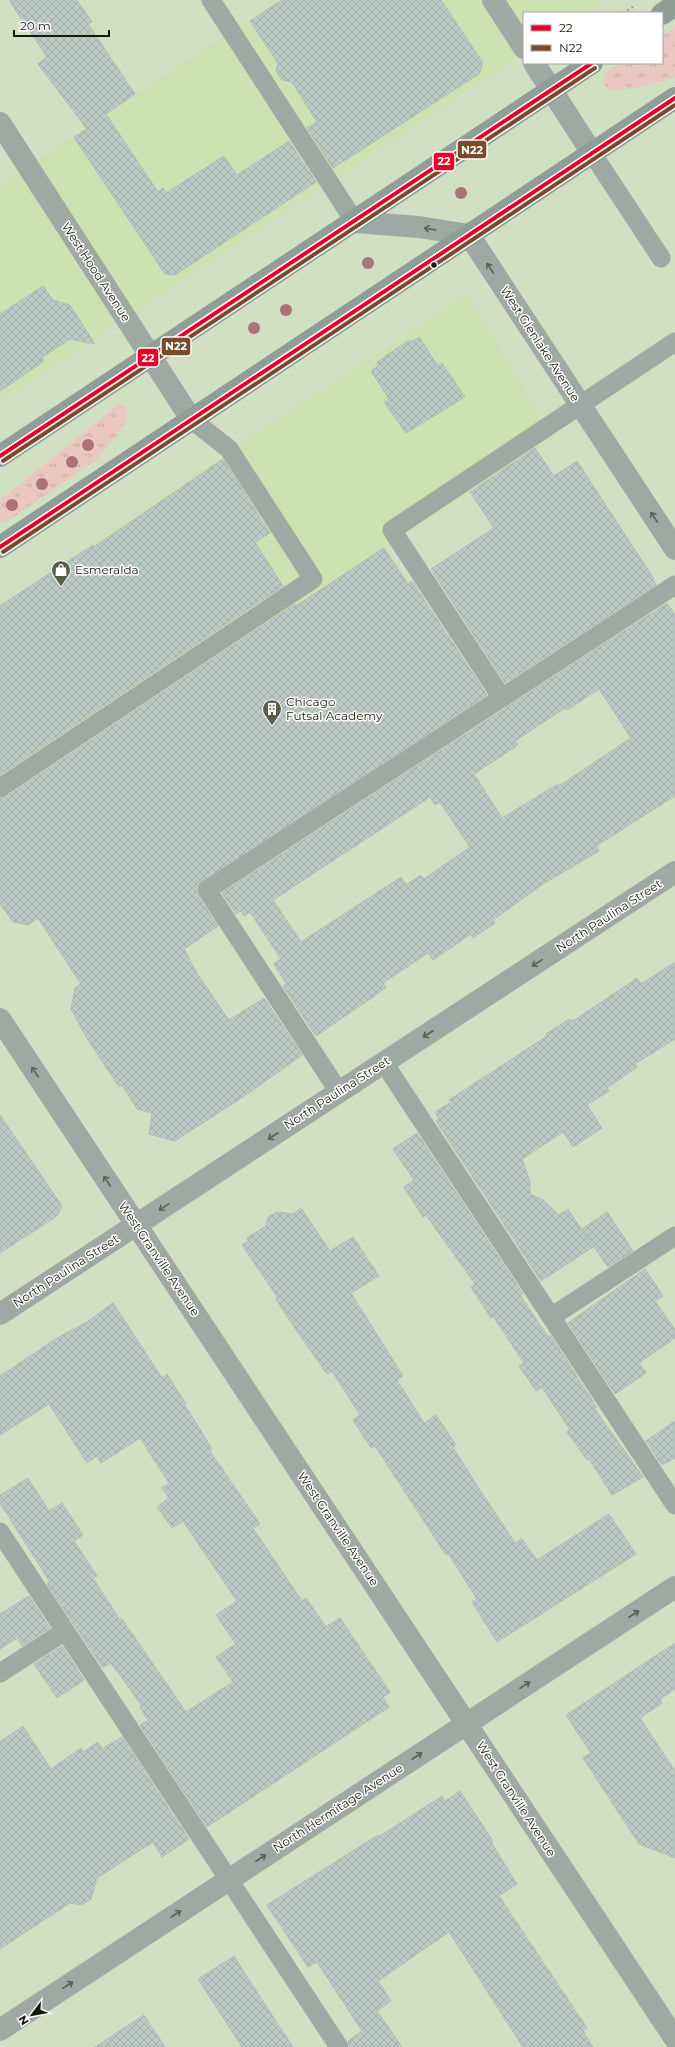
<svg xmlns="http://www.w3.org/2000/svg" width="675" height="2047" viewBox="0 0 675 2047" font-family="Montserrat,sans-serif">
<style>
.built{fill:#cce2b3}
.grass{fill:url(#grass-tufts)}
.building{fill:url(#building-cross-hatch);stroke:#afbdb9;fill-rule:evenodd}
.lines{fill:none;stroke-linecap:round;stroke-linejoin:round}
.path{stroke:#9da79d;stroke-width:2.5;stroke-dasharray:2 3;stroke-linecap:butt}
.service{stroke:#9ea9a4;stroke-width:19}
.minor{stroke:#9ea9a4;stroke-width:22}
.secondary{stroke:#909e98;stroke-width:22}
.bus-1-casing{stroke:#fff;stroke-width:7}
.bus-2-casing{stroke:#fff;stroke-width:7}
.bus-1{stroke:#e4002b;stroke-width:4}
.bus-2{stroke:#7a4b2a;stroke-width:4}
.tree{fill:#a97378}
.oneway{stroke:#586256}
.bus-dot{fill:#131b07;stroke:#fff;stroke-width:1.5}
.labels{text-anchor:middle;stroke-width:3;stroke-linejoin:round;paint-order:stroke}
.street-label{font-size:12px;fill:#131b07;stroke:#fff}
.poi-label{font-size:12px;fill:#131b07;stroke:#fff;text-anchor:start}
.line-badge{stroke:#fff;stroke-width:1.5}
.badge-label{font-size:11px;text-anchor:middle;font-weight:bold;fill:#fff}
</style>
<defs>
<pattern id="grass-tufts" width="24" height="20" patternUnits="userSpaceOnUse"><rect width="24" height="20" fill="#eac7c1"/><path d="M3 7l-1-3M5 7V3M7 7l1-3M15 17l-1-3M17 17v-4M19 17l1-3" fill="none" stroke="#c8aaa4"/></pattern>
<pattern id="building-cross-hatch" width="8" height="8" patternUnits="userSpaceOnUse"><rect width="8" height="8" fill="#bccac5"/><path d="M0 0l8 8M0 8l8-8" fill="none" stroke="#a1ada8"/></pattern>
</defs>
<rect width="100%" height="100%" fill="#d1dfc2"/>
<path class="built" d="M279,0H603L583,13H524V53L0,402V186Z
M467,295L554,438L0,800V604Z"/>
<path class="grass" d="M675,27V77L641,87L611,90C606,88 602,84 604,78C609,58 646,63 662,63V36Z
M119,404L127,408C131,421 105,451 96,460L8,521H0V500Z"/>
<path class="building" d="M9,0H77L92,22L88,24L135,94L106,114L158,192L163,188L166,193L224,156L237,175L289,141L316,182L175,275L165,274L74,137L87,129L38,64L47,57Z
M282,0H441L483,63L479,74L333,168L307,128L317,122L292,82L282,80L276,71L278,63L250,21Z
M43,286L53,300L70,305L95,344L70,339L42,357L44,361L0,391V314Z
M419,337L438,366L442,363L465,397L406,433L384,402L389,399L371,371L379,365L377,362L409,340L411,342Z
M535,448L554,476L577,461L654,579L653,580L656,585L505,683L431,569L494,528L470,492Z
M223,459L270,533L255,542L283,586L0,775V606L93,545L94,547Z
M384,548L408,584L412,581L487,695L197,885L196,890L198,896L218,926L184,949L198,975L229,1020L264,998L302,1055L246,1095L175,1141L149,1134L152,1113L137,1109L122,1085L119,1087L88,1040L71,1009L75,988L81,984L38,918L28,925L13,922L0,904V799L6,797L295,604L296,606Z
M667,603L675,615V796L596,846L599,851L543,884L493,920L495,923L473,938L471,934L433,960L428,953L383,983L386,988L316,1036L283,986L286,983L274,964L281,959L250,912L244,916L241,911L236,914L222,893ZM599,689L631,738L559,786L558,784L502,818L474,774L518,745L515,741L565,708L567,710ZM430,797L435,805L440,802L470,847L424,879L421,875L406,885L401,877L301,942L273,900Z
M675,962V1039L635,1064L637,1067L607,1088L609,1091L587,1105L602,1128L573,1147L563,1132L522,1159L530,1181V1194L543,1200L559,1215L568,1209L593,1247L541,1281L436,1121L439,1119L435,1112L451,1102L449,1100L547,1036L546,1034L569,1019L573,1021L637,978L641,984Z
M0,1115L62,1206L57,1216L0,1253Z
M417,1133L523,1294L520,1295L548,1337L550,1335L597,1407L594,1408L643,1477L612,1495L589,1459L587,1460L567,1432L570,1430L542,1387L536,1391L519,1366L524,1363L493,1316L491,1318L471,1287L475,1284L426,1215L423,1217L404,1187L414,1180L393,1149Z
M301,1208L330,1251L353,1237L379,1276L351,1293L403,1376L397,1380L424,1423L436,1415L456,1445L453,1447L476,1484L515,1543L522,1539L537,1560L609,1514L636,1554L497,1642L472,1602L477,1599L448,1553L446,1555L375,1446L371,1448L353,1420L360,1415L332,1371L327,1374L290,1321L276,1299L278,1298L242,1245L248,1241L247,1238L266,1226L268,1217L277,1212L293,1214Z
M607,1212L633,1251L608,1267L582,1229Z
M645,1269L663,1296L655,1301L675,1330V1338L639,1363L646,1373L615,1394L568,1323Z
M113,1303L162,1378L167,1374L186,1404L185,1405L212,1449L210,1451L260,1524L253,1528L302,1601L306,1598L326,1627L340,1618L390,1692L383,1697L389,1707L207,1827L140,1725L148,1720L140,1707L142,1706L114,1667L110,1663L103,1668L47,1584L50,1582L0,1503V1495L28,1478L49,1511L62,1503L83,1535L74,1541L97,1576L93,1578L120,1620L122,1619L186,1712L233,1682L216,1657L236,1644L216,1615L237,1601L183,1521L172,1528L157,1507L169,1498L162,1488L169,1483L140,1438L101,1463L97,1456L87,1463L49,1404L0,1435V1376L57,1338L87,1322Z
M675,1421V1458L662,1465L646,1441Z
M29,1596L50,1628L22,1646L17,1638L0,1649V1614Z
M675,1643V1689L660,1699L662,1703L640,1718L675,1771V1858L639,1844L583,1758L591,1753L566,1715Z
M62,1646L84,1680L57,1698L34,1664Z
M23,1726L51,1769L81,1748L83,1752L98,1742L102,1749L122,1737L189,1839L162,1857L153,1842L97,1878L91,1899L82,1905L70,1903L0,1949V1742Z
M460,1791L493,1841L491,1842L517,1884L499,1896L587,2028L583,2031L593,2047H523L449,1932L378,1981L391,2001L377,2011L402,2047H350L348,2041L362,2031L317,1962L308,1967L267,1905L378,1835L380,1836L442,1796L445,1801Z
M234,1956L251,1983L293,2047H242L198,1979Z
M144,2015L165,2047H95Z"/>
<g class="lines">
<path class="path" d="M623,13L636,5"/>
<path class="service" d="M211,0L355,222
M592,153L661,258
M502,698L392,530L675,342
M0,788L313,579L229,449L191,419
M384,1063L675,1505
M339,1092L207,890L675,585
M551,1317L675,1236
M0,1532L339,2047
M0,1673L65,1631"/>
<path class="minor" d="M493,0L524,48
M534,63L592,153
M0,123L191,419
M355,222L419,227L469,235L675,549
M0,1019L675,2039
M0,1314L675,872
M0,2030L675,1587"/>
<path class="secondary" d="M662,14L675,5
M0,456L592,63
M0,547L675,98"/>
<g class="bus-1-casing">
<path id="bus-1" d="M0,456L592,63
M0,547L675,98"/>
</g>
<g class="bus-2-casing">
<path id="bus-2" d="M3,461L595,68
M3,552L675,105"/>
</g>
<use href="#bus-1" class="bus-1"/>
<use href="#bus-2" class="bus-2"/>
</g>
<g class="tree">
<circle cx="461" cy="193" r="6"/>
<circle cx="368" cy="263" r="6"/>
<circle cx="286" cy="310" r="6"/>
<circle cx="254" cy="328" r="6"/>
<circle cx="88" cy="445" r="6"/>
<circle cx="72" cy="462" r="6"/>
<circle cx="42" cy="484" r="6"/>
<circle cx="12" cy="505" r="6"/>
</g>
<defs><path id="oneway-shaft" d="M-6 0H5M1.5-3L5.5 0L1.5 3" fill="none" stroke-width="1.6" stroke-linecap="round" stroke-linejoin="round"/></defs>
<g class="oneway">
<use href="#oneway-shaft" transform="translate(430 229) rotate(-171)"/>
<use href="#oneway-shaft" transform="translate(490 268) rotate(-123)"/>
<use href="#oneway-shaft" transform="translate(654 517) rotate(-123)"/>
<use href="#oneway-shaft" transform="translate(537 963) rotate(147)"/>
<use href="#oneway-shaft" transform="translate(428 1034) rotate(147)"/>
<use href="#oneway-shaft" transform="translate(35 1072) rotate(-124)"/>
<use href="#oneway-shaft" transform="translate(273 1136) rotate(147)"/>
<use href="#oneway-shaft" transform="translate(107 1181) rotate(-124)"/>
<use href="#oneway-shaft" transform="translate(164 1207) rotate(146)"/>
<use href="#oneway-shaft" transform="translate(634 1614) rotate(-33)"/>
<use href="#oneway-shaft" transform="translate(525 1685) rotate(-33)"/>
<use href="#oneway-shaft" transform="translate(417 1756) rotate(-33)"/>
<use href="#oneway-shaft" transform="translate(261 1858) rotate(-33)"/>
<use href="#oneway-shaft" transform="translate(176 1914) rotate(-33)"/>
<use href="#oneway-shaft" transform="translate(68 1985) rotate(-33)"/>
</g>
<defs>
<g id="shop-pin" transform="scale(1)"><path d="M0 17L-7.5 6A9.5 9.5 0 1 1 7.5 6Z" fill="#566048" stroke="#fff"/><path d="M-5-2.5h2.3a2.7 3.5 0 0 1 5.4 0H5L5.5 6h-11ZM-1.5-2.5h3a1.5 2.3 0 0 0-3 0Z" fill="#fff"/></g>
<g id="building-pin" transform="scale(1)"><path d="M0 17L-7.5 6A9.5 9.5 0 1 1 7.5 6Z" fill="#566048" stroke="#fff"/><path d="M-4-6H4V6H1V3H-1V6H-4ZM-2.5-4.3h1.7v1.8h-1.7ZM.8-4.3h1.7v1.8H.8ZM-2.5-1h1.7V.8h-1.7ZM.8-1h1.7V.8H.8Z" fill="#fff"/></g>
</defs>
<g fill-rule="evenodd">
<use href="#shop-pin" x="61" y="570"/>
<use href="#building-pin" x="272" y="709"/>
</g>
<circle class="bus-dot" cx="434" cy="265" r="3.5"/>
<g class="labels">
<g class="street-label">
<text transform="translate(96 272) rotate(57)" y="4">West Hood Avenue</text>
<text transform="translate(540 344) rotate(57)" y="4">West Glenlake Avenue</text>
<text transform="translate(609 916) rotate(-33)" y="4">North Paulina Street</text>
<text transform="translate(337 1093) rotate(-33)" y="4">North Paulina Street</text>
<text transform="translate(159 1259) rotate(56)" y="4">West Granville Avenue</text>
<text transform="translate(66 1271) rotate(-33)" y="4">North Paulina Street</text>
<text transform="translate(338 1529) rotate(56)" y="4">West Granville Avenue</text>
<text transform="translate(516 1799) rotate(57)" y="4">West Granville Avenue</text>
<text transform="translate(338 1808) rotate(-33)" y="4">North Hermitage Avenue</text>
</g>
<g class="poi-label">
<text x="75" y="574">Esmeralda</text>
<text x="286" y="706">Chicago<tspan x="286" dy="14">Futsal Academy</tspan></text>
</g>
</g>
<g class="line-badge">
<rect x="457" y="140" width="30" height="19" rx="4" fill="#7a4b2a"/>
<rect x="433" y="152" width="22" height="19" rx="4" fill="#e4002b"/>
<rect x="161" y="337" width="30" height="19" rx="4" fill="#7a4b2a"/>
<rect x="137" y="348" width="22" height="19" rx="4" fill="#e4002b"/>
</g>
<g class="badge-label">
<text x="472" y="154">N22</text>
<text x="444" y="165">22</text>
<text x="176" y="350">N22</text>
<text x="148" y="362">22</text>
</g>
<rect x="523" y="12" width="140" height="52" fill="#ffffff" stroke="#a1a49c"/>
<rect x="531" y="25" width="20" height="6" fill="#e4002b" stroke="#a1a49c"/>
<text x="559" y="32" font-size="12" fill="#131b07">22</text>
<rect x="531" y="45" width="20" height="6" fill="#7a4b2a" stroke="#a1a49c"/>
<text x="559" y="52" font-size="12" fill="#131b07">N22</text>
<g transform="translate(32 2015) rotate(238)" stroke="#ffffff" stroke-width="3" paint-order="stroke">
<path d="M0-3L7 15L0 10L-7 15Z" fill="#131b07"/>
<text y="-6" font-size="11" font-weight="bold" text-anchor="middle" fill="#131b07">N</text>
</g>
<path d="M14 30v6h95v-6" fill="none" stroke="#131b07" stroke-width="2"/>
<text x="20" y="30" font-size="12" fill="#131b07" stroke="#ffffff" stroke-width="3" paint-order="stroke">20 m</text>
</svg>
